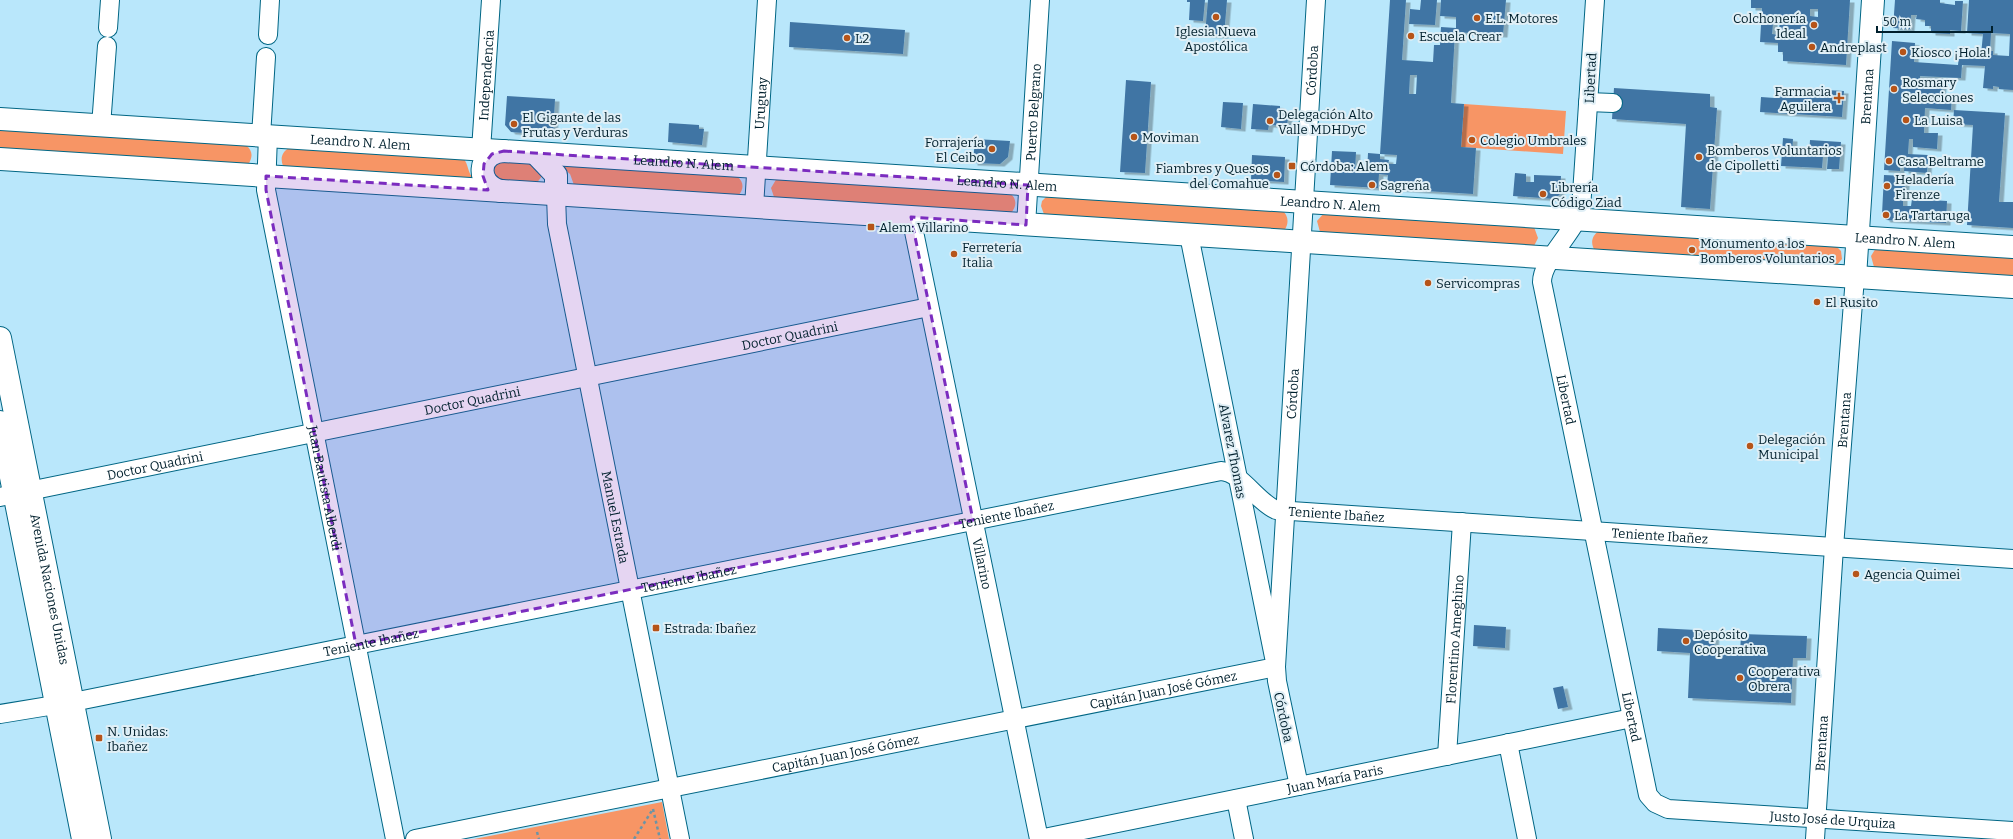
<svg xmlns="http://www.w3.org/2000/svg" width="2013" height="839" viewBox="0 0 2013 839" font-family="Bitter,serif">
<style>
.green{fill:#f79565}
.building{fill:#4075a4;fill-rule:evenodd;filter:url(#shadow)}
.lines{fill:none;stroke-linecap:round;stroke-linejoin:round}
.minor-casing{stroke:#006684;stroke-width:20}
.major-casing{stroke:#006684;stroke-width:24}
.path{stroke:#6c94a5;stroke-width:2.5;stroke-dasharray:3 3;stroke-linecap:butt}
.minor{stroke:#fff;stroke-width:18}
.major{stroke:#fff;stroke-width:22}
.marked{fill:#7b2cbf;fill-opacity:0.2;stroke:#7b2cbf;stroke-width:3;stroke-dasharray:8 5;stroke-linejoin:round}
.poi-dot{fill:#b65419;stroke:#e0eff6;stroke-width:1.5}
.labels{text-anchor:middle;stroke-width:4;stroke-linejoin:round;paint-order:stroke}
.poi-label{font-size:13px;fill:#00202d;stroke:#e0eff6;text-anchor:start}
.street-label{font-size:13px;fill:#00202d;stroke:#e0eff6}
</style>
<defs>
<filter id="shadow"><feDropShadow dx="4.5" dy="2.5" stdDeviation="0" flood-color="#0004"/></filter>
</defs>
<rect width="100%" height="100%" fill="#b9e7fb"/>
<path class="green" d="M1464,104L1566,111L1563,154L1461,147Z
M0,130L246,145C253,151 253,157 248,165L0,150Z
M289,148L463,158C469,164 467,173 474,179L283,166C280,158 282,152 289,148Z
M499,161H531L542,176L536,184H504L493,176L494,165Z
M560,165L738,177C744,183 744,189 738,196L574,185L570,174Z
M777,178L1010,193C1017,199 1017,206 1011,213L774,197L771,188Z
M1048,195L1282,210C1289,216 1289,224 1284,231L1045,217L1041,206L1042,201Z
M1325,212L1534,227L1538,238L1534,246L1320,232L1317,221Z
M1599,231L1837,247L1841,251L1842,259L1834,268L1596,252C1590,245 1591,236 1599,231Z
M1876,248L2013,255V280L1874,267L1871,256Z
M662,802L669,839H474Z"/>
<path class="building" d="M1187,0H1205L1203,21L1189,20L1190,2H1187Z
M1208,0H1227L1224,36L1205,35Z
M1390,0H1406L1402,60L1433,62L1434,45H1440L1441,27L1456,28V17L1440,16L1441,0H1506L1503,35L1455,32L1451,103L1464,104L1461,147L1476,148L1473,194L1395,189V185L1387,184L1388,175L1379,174L1378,188L1330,185L1332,151L1356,152L1355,172L1367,173L1368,153L1380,154V159L1389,160L1388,164H1396L1397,155L1380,154ZM1410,75H1417L1416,94H1409Z
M1421,0H1437L1435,25L1409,24L1410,9L1420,10Z
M1751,0H1850L1846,65L1783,61V52H1778V43L1760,42L1762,8H1751ZM1810,9H1818V17L1810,16ZM1774,14L1780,15L1779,35L1772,34Z
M1895,0H1940V3L1955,5V1H1963L1961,31L1950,30V34L1931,33V26H1925V20L1916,19L1917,15H1911L1910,29L1893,28Z
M1969,0H2013V90L1999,89V87L1993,86V89L1983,88L1985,66L1962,65L1961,78L1920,76V80H1913V84L1942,86L1941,95L1952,96L1951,110L1925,108L1924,133H1938L1937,149L1913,147V139H1909L1908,154L1928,155L1927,173L1904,171L1905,158L1901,157L1900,171L1884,170L1892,41L1915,43L1914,62L1958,65L1960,46L1966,47V54L1981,55L1983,34L1967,33ZM1991,33L2010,34L2009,56L1993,55V51H1990Z
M790,22L905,30L903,54L789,47Z
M1126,80L1151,82L1145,173L1120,172Z
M1614,88L1710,94V107L1717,108L1710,209L1681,207L1686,124L1612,119Z
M1808,89L1844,91L1842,117L1760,112L1761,97L1775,98V95L1807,96Z
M507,96L555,99L553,135L511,132L505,125Z
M1223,102L1243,103L1241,129L1221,127Z
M1253,104L1280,106V116L1288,117L1287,126L1269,125L1268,130L1251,129Z
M1954,110L2005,113L1999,202H2013V228L1967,225L1973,125L1953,124Z
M669,123L699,125V129H704L702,145L668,142Z
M1783,138L1793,139L1792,154L1809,155L1810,140L1841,142L1839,169H1827L1828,156H1823L1822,168L1781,166Z
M975,139L1010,141L1008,157L1000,164L973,163Z
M1252,155L1285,157L1284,182L1251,180Z
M1515,173L1526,174V182H1534V175L1561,176L1560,194L1555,199L1513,196Z
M1884,175L1906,176L1904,193H1900V198H1903V206H1911L1912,199L1947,201L1946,223L1886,220L1882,214Z
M1474,625L1506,627L1505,648L1473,646Z
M1658,628L1715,631L1714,654L1740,655L1741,634L1807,636L1806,658H1793L1791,703L1688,698L1690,653L1657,651Z
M1563,686L1568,707L1558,709L1553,688Z"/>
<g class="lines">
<g class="minor-casing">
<g id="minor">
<path id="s1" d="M1595,0L1581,209C1575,232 1542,260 1542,282L1648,795L1655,803L1668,809L2013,831"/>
<path d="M108,28L110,0"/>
<path d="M268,35L270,0"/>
<path d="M1588,102L1613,103"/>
<path d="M101,126L107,46"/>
<path d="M261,136L266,57"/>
<path id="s2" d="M268,136L266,190L395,839"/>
<path id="s3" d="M481,150L491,0"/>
<path id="s4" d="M556,195L557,224L680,839"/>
<path id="s5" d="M754,207L767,0"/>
<path id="s6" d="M911,217L1039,839"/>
<path id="s7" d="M1026,225L1040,0"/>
<path id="s8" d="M0,497L929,307"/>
<path id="s9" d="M0,714L73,702L1221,471C1241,472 1256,501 1276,510L2013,559"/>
<path d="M1508,743L1527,839"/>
<path id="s10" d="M1447,756L1462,522"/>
<path id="s11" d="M1299,786L1277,681L1276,667L1316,0"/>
<path d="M1236,799L1244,839"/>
<path id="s12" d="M415,839L1276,667L1189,235"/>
<path id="s13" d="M1039,839L1632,718"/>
<path id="s14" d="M1815,839L1834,547L1855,277"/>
</g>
</g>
<g class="major-casing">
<g id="major">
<path id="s15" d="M0,119L2013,247"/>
<path d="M535,153L556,175V195"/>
<path d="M0,159L2013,287"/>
<path d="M501,191C475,185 477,152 504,151"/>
<path id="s16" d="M1855,277L1873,0"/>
<path id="s17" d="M0,338L100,839"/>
<path d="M0,422L83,839"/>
</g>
</g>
<path class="path" d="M653,809L660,839
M537,832L539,839
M634,839L653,809"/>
<use href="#minor" class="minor"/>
<use href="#major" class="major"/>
</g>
<path class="marked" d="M504,151L1028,185L1026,225L911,217L973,520L356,645L266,190V176L488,190L483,176L484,164L492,154Z"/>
<g class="poi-dot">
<circle cx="1216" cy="17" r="4"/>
<circle cx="1477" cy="18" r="4"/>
<circle cx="1814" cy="25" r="4"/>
<circle cx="1411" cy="36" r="4"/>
<circle cx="847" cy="38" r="4"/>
<circle cx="1812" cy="47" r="4"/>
<circle cx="1903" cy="52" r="4"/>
<circle cx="1894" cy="89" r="4"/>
<path d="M1837 92h4v4h4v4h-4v4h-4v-4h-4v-4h4z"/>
<circle cx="1906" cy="120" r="4"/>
<circle cx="1270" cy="121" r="4"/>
<circle cx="514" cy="124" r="4"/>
<circle cx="1134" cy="137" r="4"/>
<circle cx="1472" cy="140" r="4"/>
<circle cx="992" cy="149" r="4"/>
<circle cx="1699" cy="157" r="4"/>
<circle cx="1889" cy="161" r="4"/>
<rect x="1288" y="162" width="8" height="8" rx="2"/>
<circle cx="1277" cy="175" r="4"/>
<circle cx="1372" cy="185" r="4"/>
<circle cx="1887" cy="186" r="4"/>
<circle cx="1543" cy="194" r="4"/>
<circle cx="1886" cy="215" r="4"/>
<rect x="867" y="223" width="8" height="8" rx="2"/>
<circle cx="1692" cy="250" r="4"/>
<circle cx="954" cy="254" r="4"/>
<circle cx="1428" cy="283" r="4"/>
<circle cx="1817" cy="302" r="4"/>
<circle cx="1750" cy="446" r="4"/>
<circle cx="1856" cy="574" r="4"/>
<rect x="652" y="624" width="8" height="8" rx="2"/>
<circle cx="1686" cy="641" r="4"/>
<circle cx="1740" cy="678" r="4"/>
<rect x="95" y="734" width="8" height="8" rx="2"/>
</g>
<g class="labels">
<g class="poi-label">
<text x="1485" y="23">E.L. Motores</text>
<text x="1806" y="23" text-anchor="end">Colchonería<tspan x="1806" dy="15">Ideal</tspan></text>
<text x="1216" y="36" text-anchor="middle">Iglesia Nueva<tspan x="1216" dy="15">Apostólica</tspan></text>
<text x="1419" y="41">Escuela Crear</text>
<text x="855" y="43">L2</text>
<text x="1820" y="52">Andreplast</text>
<text x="1911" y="57">Kiosco ¡Hola!</text>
<text x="1902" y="87">Rosmary<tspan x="1902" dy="15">Selecciones</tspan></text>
<text x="1831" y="96" text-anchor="end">Farmacia<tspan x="1831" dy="15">Aguilera</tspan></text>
<text x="1278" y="119">Delegación Alto<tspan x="1278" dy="15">Valle MDHDyC</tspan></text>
<text x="522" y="122">El Gigante de las<tspan x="522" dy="15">Frutas y Verduras</tspan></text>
<text x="1914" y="125">La Luisa</text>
<text x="1142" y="142">Moviman</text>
<text x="1480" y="145">Colegio Umbrales</text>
<text x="984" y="147" text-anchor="end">Forrajería<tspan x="984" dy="15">El Ceibo</tspan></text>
<text x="1707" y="155">Bomberos Voluntarios<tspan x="1707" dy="15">de Cipolletti</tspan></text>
<text x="1897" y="166">Casa Beltrame</text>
<text x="1300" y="171">Córdoba: Alem</text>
<text x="1269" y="173" text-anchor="end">Fiambres y Quesos<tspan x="1269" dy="15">del Comahue</tspan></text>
<text x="1895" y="184">Heladería<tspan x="1895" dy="15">Firenze</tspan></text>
<text x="1380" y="190">Sagreña</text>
<text x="1551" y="192">Librería<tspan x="1551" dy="15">Código Ziad</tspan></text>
<text x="1894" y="220">La Tartaruga</text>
<text x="879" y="232">Alem: Villarino</text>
<text x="1700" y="248">Monumento a los<tspan x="1700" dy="15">Bomberos Voluntarios</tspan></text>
<text x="962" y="252">Ferretería<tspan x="962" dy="15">Italia</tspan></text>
<text x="1436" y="288">Servicompras</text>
<text x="1825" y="307">El Rusito</text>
<text x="1758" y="444">Delegación<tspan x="1758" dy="15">Municipal</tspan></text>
<text x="1864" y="579">Agencia Quimei</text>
<text x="664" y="633">Estrada: Ibañez</text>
<text x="1694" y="639">Depósito<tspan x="1694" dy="15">Cooperativa</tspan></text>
<text x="1748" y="676">Cooperativa<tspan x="1748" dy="15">Obrera</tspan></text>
<text x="107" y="736">N. Unidas:<tspan x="107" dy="15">Ibañez</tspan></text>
</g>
<g class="street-label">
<text dy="5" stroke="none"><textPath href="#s11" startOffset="719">Córdoba</textPath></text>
<text dy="5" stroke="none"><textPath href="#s3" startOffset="75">Independencia</textPath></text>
<text transform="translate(1590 78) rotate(-87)" y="5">Libertad</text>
<text dy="5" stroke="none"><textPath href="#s16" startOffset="181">Brentana</textPath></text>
<text dy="5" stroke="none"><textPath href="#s5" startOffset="104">Uruguay</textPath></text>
<text dy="5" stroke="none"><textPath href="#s7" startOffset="113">Puerto Belgrano</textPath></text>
<text dy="5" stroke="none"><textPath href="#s15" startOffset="361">Leandro N. Alem</textPath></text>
<text dy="5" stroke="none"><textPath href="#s15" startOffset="685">Leandro N. Alem</textPath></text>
<text dy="5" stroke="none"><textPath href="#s15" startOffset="1009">Leandro N. Alem</textPath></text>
<text dy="5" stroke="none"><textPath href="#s15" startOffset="1333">Leandro N. Alem</textPath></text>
<text dy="5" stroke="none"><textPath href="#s15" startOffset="1909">Leandro N. Alem</textPath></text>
<text dy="5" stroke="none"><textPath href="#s8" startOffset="806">Doctor Quadrini</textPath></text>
<text dy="5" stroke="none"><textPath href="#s11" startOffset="395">Córdoba</textPath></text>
<text dy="5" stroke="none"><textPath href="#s1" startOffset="413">Libertad</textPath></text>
<text dy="5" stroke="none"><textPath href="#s8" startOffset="482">Doctor Quadrini</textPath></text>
<text dy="5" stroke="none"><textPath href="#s14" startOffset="420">Brentana</textPath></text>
<text transform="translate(1233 451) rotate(79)" y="5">Alvarez Thomas</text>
<text dy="5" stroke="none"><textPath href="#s8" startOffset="158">Doctor Quadrini</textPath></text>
<text dy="5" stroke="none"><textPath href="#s2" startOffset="358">Juan Bautista Alberdi</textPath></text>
<text dy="5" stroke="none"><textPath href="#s9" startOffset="1026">Teniente Ibañez</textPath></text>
<text dy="5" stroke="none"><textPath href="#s9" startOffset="1374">Teniente Ibañez</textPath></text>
<text dy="5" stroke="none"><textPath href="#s4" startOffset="328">Manuel Estrada</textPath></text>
<text dy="5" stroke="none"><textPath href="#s9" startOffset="1698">Teniente Ibañez</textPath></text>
<text dy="5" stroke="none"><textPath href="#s6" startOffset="354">Villarino</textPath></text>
<text dy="5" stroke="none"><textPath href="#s9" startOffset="702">Teniente Ibañez</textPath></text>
<text dy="5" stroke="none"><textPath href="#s17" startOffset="256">Avenida Naciones Unidas</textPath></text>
<text dy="5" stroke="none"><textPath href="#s10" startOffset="117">Florentino Ameghino</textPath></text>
<text dy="5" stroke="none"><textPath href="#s9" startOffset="378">Teniente Ibañez</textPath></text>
<text dy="5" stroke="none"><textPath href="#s12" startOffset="763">Capitán Juan José Gómez</textPath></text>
<text transform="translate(1284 717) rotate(78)" y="5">Córdoba</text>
<text dy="5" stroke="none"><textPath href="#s1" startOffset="737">Libertad</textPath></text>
<text dy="5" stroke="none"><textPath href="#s14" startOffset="96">Brentana</textPath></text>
<text dy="5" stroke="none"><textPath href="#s12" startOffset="439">Capitán Juan José Gómez</textPath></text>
<text dy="5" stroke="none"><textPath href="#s13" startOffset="302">Juan María Paris</textPath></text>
<text dy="5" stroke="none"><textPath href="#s1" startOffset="1007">Justo José de Urquiza</textPath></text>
</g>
</g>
<path d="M1877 26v6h115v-6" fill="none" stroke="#00202d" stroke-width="2"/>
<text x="1883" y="26" font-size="12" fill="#00202d" stroke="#e0eff6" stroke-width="3" paint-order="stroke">50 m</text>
</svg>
